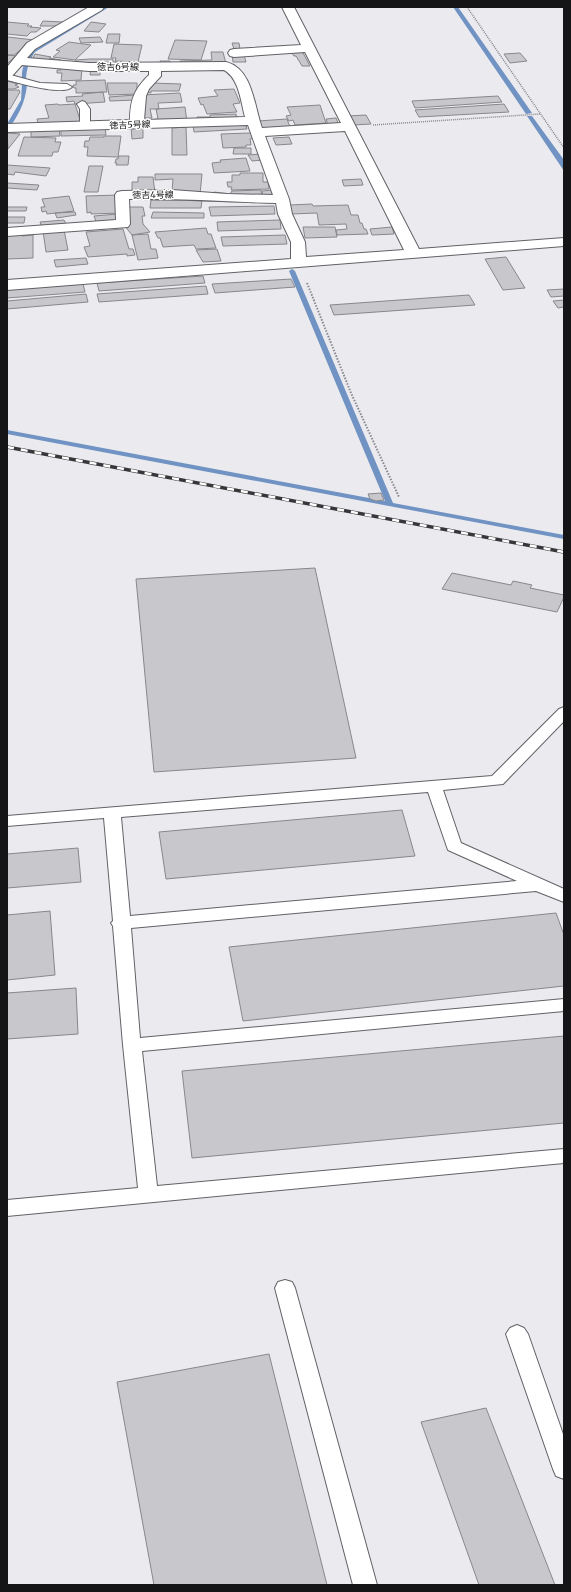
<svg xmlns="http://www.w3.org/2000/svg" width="571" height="1592" viewBox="0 0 571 1592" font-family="Merriweather,'Noto Sans JP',serif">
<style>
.water{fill:#7093c3}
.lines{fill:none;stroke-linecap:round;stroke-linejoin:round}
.stream{fill:#7093c3;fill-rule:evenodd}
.building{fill:#c7c7cc;stroke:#87878c}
.lane-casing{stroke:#616266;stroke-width:2}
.street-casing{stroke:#616266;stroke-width:2}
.path-far1{stroke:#89898d;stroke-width:1.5;stroke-dasharray:1 1;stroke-linecap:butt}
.path{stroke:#89898d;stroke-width:2;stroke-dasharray:1.5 1.5;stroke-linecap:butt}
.lane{fill:#fff;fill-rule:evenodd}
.street{fill:#fff;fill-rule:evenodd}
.rail-casing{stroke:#373739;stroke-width:3.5}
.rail{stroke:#fff;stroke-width:2.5;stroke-dasharray:7;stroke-linecap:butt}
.labels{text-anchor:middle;stroke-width:3;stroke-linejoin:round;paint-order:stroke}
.far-street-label{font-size:9px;fill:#151517;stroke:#fff}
</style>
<rect width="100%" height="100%" fill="#eaeaef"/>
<path class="water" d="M103,7H109L35,52C30,59 26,70 26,80H22C21,69 25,60 31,51Z
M453,7H458L532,113L526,114Z
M22,84L27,85C25,104 18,116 7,131V124L21,100Z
M527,116H532L564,160V171Z"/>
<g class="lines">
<path class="stream" d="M292,269L295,271L393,503L564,535V539L7,434V430L385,501L289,271Z"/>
</g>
<path class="building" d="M43,21L63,22L57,26H40Z
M7,22L29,24L27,26H32L30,27L41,28L36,32H31L27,36L7,34Z
M91,22L106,24L99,32L84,31Z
M108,34H120L119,43H106Z
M7,37H8L34,40L14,55H7Z
M100,37L103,42L81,43L79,38Z
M175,40L207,41L201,60L168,59Z
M69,42L91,45L75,60L53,57L60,51L56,50Z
M232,43H239L240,49H234Z
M114,44L142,45L138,62L115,61L116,58H111Z
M302,51L310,66H302L296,56H294L291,52Z
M211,52H223L226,64L161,66L160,61H170L171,64H180V61L212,60Z
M520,53L527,61L510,63L504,54Z
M35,54L51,57L49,58L61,60L57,63L33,58Z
M7,55L16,56L8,63H7Z
M232,55H244L246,62H233Z
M90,59H113V62H129L128,66L75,65L76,60Z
M61,67L82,68L81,80L61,81L62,73H57V70H61Z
M91,69H100V75H90Z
M105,80L107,92L76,93V88H74L73,85H76V81Z
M7,81L18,84L15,85L19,87L14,89H7Z
M107,83H137V94L109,95Z
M151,83L181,84L179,91H151V93L143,92Z
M234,89L240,103L233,104L237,112L207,114L203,104L201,105L198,98L218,96L214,90Z
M7,90H19L20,92L10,109H7Z
M103,92L105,102L75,104L74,101L67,102L66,97L83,96L82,94Z
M180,93L182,102L158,103L159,109H150L152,118H140L142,95Z
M135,95L136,100L110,101L109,97Z
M498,96L502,102L415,108L412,101Z
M58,104L59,105L75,104L81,123L39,126L37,119L49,118L45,105Z
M504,104L509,112L419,117L415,110Z
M320,105L326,123L295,125L293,120L289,121L286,116L291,115L287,107Z
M185,107L187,122L149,120L158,119L156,109Z
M236,114L237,121L198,122L197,117H210V115Z
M366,115L371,124L353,125L348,116Z
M336,118L339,125H328L326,119Z
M287,119L290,127L261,129L258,121Z
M245,123L247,129L194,132L193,125Z
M143,126V138L132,139L131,127Z
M105,127L106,135L61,136V128Z
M186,127L187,155H172V128Z
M31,129H59L60,136L31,137Z
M8,133L20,134L8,149L7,135Z
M250,133L254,134V138L250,139L251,145H246V147L223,148L221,134Z
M104,136H121L118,157L87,156L88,147H84L85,141H89L90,137H104Z
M24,137L56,138L55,142H61L58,152H53L52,156H18Z
M289,137L292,144L276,145L273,138Z
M234,148H251V154H233Z
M260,154L263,160L252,161L248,155Z
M119,156H129L128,165H116L117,163H115L116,159H118Z
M246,158L250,171L214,173L212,163L221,162L220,160Z
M7,165L50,168L46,176L15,172L14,175L7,174Z
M89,166H103L98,192H84Z
M240,173H263V182H268L269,189L231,190L232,187H228L227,182H232V175H240Z
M155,174H202L200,194L182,193L183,191H172L173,179L155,180Z
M138,177H153L155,193L136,194V190H132V182H138Z
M361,179L363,185L344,186L342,180Z
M7,183L39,185L37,190L7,188Z
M261,190L262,197L212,195L214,192L230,194L232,191Z
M273,190V197H263L262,191Z
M119,195L120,213L91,214V212L87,213L86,196Z
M69,196L74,211L47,214L46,211L42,212L41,207H45L42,199Z
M151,200H202L201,208H150Z
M312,204L313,206L348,205L351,215H358L360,223H362L364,229H366L368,234L337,235L336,230L347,229L346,224L319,225L317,213L291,214L290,205Z
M274,206L275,214L211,216L209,207Z
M7,207H27L26,211H7Z
M125,207H143L145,216H142L143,224L150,232L132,235L124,225Z
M75,212L76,215L57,218L55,213Z
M153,212L204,213V218H151Z
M118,214L121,222L97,224L94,216Z
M7,217H25L24,223H7Z
M64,220L67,226L42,228L40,222Z
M280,220L281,229L218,231L217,222Z
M303,227H335L337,237L305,238Z
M392,227L394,234L372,235L370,229Z
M206,228L208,234H211L216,248L196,249L194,245L163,247L160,238H158L155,232Z
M123,229L129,249H133L135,255L127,256V254L88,257L84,247L90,246L86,232Z
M64,230L68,250L46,252L43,231Z
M7,233H22V236L33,235V258L7,259Z
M148,234L151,249H156L158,258L138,260L132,235Z
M285,235L287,244L223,246L221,237Z
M217,249L221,261L203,262L196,250Z
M506,257L525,288L503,290L485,259Z
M86,258L88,264L56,267L54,260Z
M203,276L205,283L99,291L97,283Z
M291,279L295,287L215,293L212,284Z
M83,284L85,292L7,298V290Z
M206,286L208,294L99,302L97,294Z
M564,289V296L551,297L547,290Z
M86,294L88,302L7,309V301Z
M469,295L475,305L334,315L330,305Z
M564,300V307L558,308L553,301Z
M381,493L384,500L376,501L370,499L368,494Z
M315,568L356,758L154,772L136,579Z
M452,573L511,585L513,581L532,585L530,588L564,595V597L557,612L442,589Z
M402,810L415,856L166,879L159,832Z
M78,848L81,882L7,888V854Z
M50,911L55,975L7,980V915Z
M556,913L564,935V986L243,1021L229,947Z
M76,988L78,1034L7,1039V993Z
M564,1036V1123L192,1158L182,1071Z
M269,1354L327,1585H154L117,1382Z
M486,1408L555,1585H479L421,1422Z"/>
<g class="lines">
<g class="lane-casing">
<path id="lane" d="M7,74L40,83L67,84L72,87C63,96 19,83 7,80Z
M82,101L85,102L90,109V126L85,129L80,126V109L77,104Z
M564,707V721L503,784L443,790L461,843L564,889V902L536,891L131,928L140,1038L564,999V1011L142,1051L157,1186L564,1149V1163L7,1216V1200L138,1188L123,1045L113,926L111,923L113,921L104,818L7,826V816L492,776L559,709ZM428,792L448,850L517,881L130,916L121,817Z
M285,1280L292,1282L295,1288L377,1585H353L275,1288L278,1282Z
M517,1325L524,1328L528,1334L564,1437V1479L556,1476L553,1469L506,1334L510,1328Z"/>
</g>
<g class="street-casing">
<path id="street" d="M89,7H104L102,10L35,49L27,58L89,63L226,62C253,69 254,106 262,128L341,123L305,52L234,57L230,56L228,53L230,50L234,49L301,45L282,7H294L419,249L564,238V246L7,290V280L291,259V242L278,214L276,203C227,202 178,198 129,199L130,224L128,227L7,236V228L116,220L115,195L117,192L122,191L172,190L227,194L273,195L248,125L7,132V124L130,120C130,101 134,89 149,75V71H89L22,65L12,76L7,77V67L27,43ZM224,70C239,78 241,102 245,117L144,120L146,96L149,89L161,76V71ZM345,131L404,250L306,257L305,242L292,214L289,199L265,136Z"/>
</g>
<path class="path-far1" d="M467,7L564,148
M373,125L540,114"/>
<path class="path" d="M307,283L351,393L399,497"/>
<use href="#lane" class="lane"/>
<use href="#street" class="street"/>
<g class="rail-casing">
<path id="rail" d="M7,447L564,552"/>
</g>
<use href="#rail" class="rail"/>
</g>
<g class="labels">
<g class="far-street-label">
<text x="118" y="70">徳吉6号線</text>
<text transform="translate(130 125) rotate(-2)" y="3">徳吉5号線</text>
<text transform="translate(153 195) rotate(-1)" y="3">徳吉4号線</text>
</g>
</g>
<rect width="571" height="1592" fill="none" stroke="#151517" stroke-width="16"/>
</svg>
